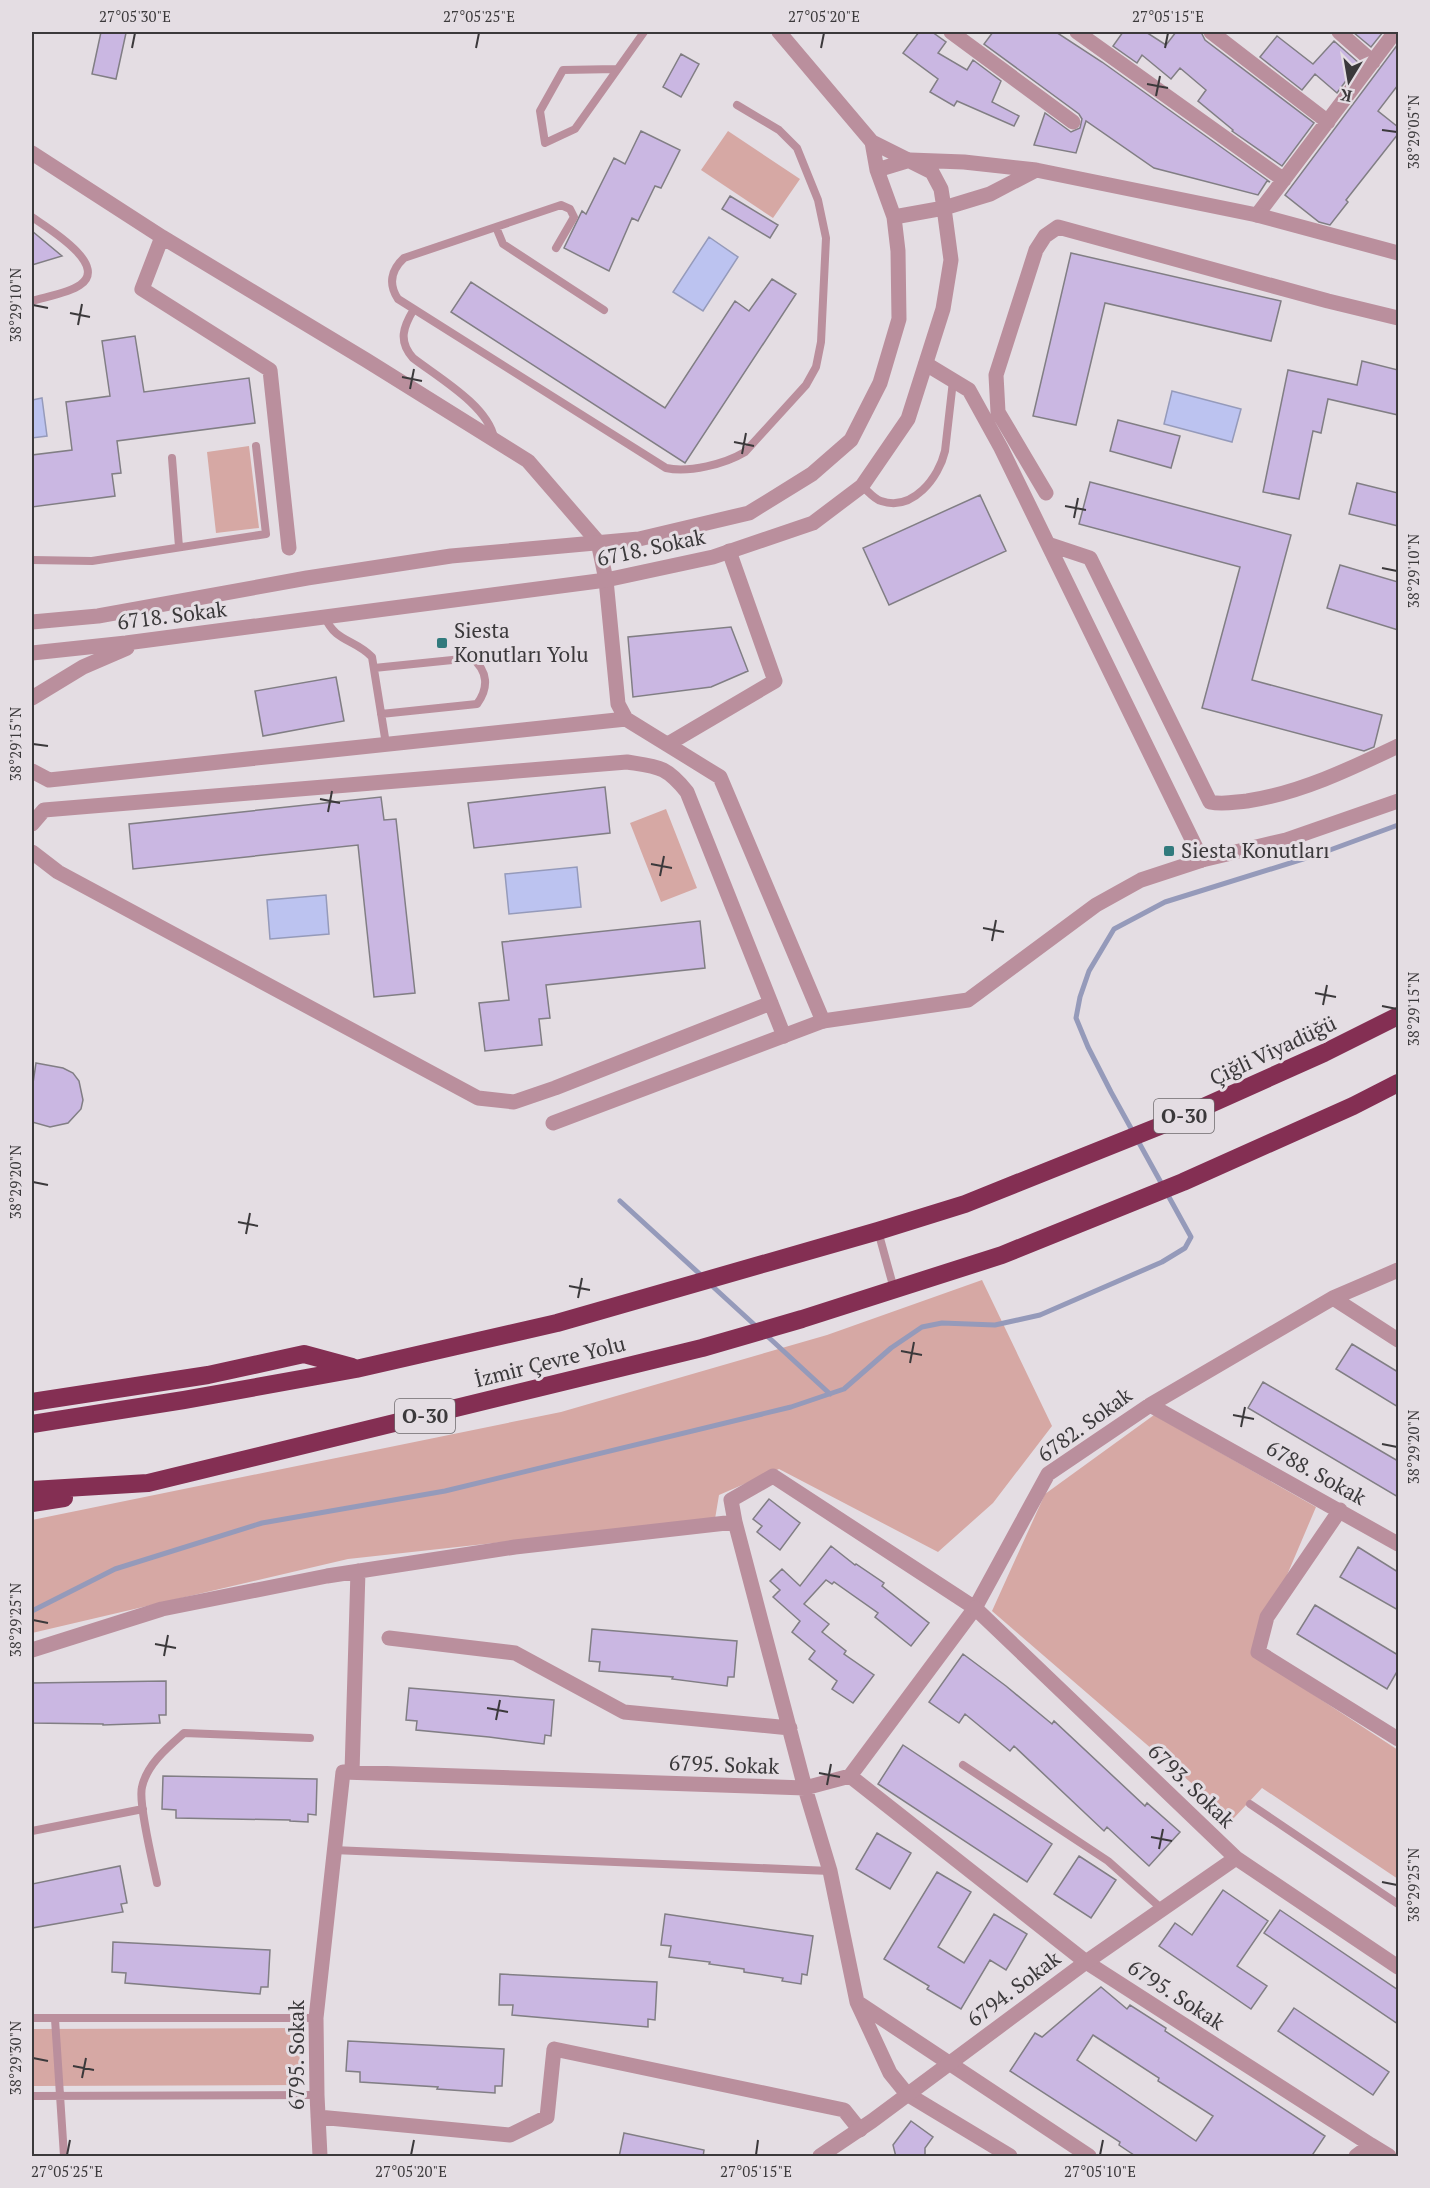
<svg xmlns="http://www.w3.org/2000/svg" width="1430" height="2188" viewBox="0 0 1430 2188" font-family="'PT Serif',serif">
<style>
.green{fill:#d6a8a4}
.water{fill:#bcc3f0;stroke:#959aba;stroke-width:1.5}
.lines{fill:none;stroke-linecap:round;stroke-linejoin:round}
.stream{stroke:#959aba;stroke-width:5}
.building{fill:#cab7e2;stroke:#817e84;stroke-width:1.5;fill-rule:evenodd}
.service{stroke:#ba8f9d;stroke-width:8}
.minor{stroke:#ba8f9d;stroke-width:15}
.tertiary{stroke:#ba8f9d;stroke-width:15}
.motorway{stroke:#842f53;stroke-width:18}
.ticks{fill:none;stroke:#3b393b;stroke-width:2}
.poi-dot{fill:#317a7d;stroke:#e4dde3;stroke-width:2}
.labels{text-anchor:middle;stroke-width:6;stroke-linejoin:round;paint-order:stroke}
.shield{fill:#e4dde3;stroke:#6e6a6d;stroke-width:1.5}
.shield-label{font-size:20px;font-weight:bold;fill:#3b393b}
.street-label{font-size:21px;fill:#3b393b;stroke:#e4dde3}
.poi-label{font-size:21px;fill:#3b393b;stroke:#e4dde3;text-anchor:start}
.neatline{fill:none;stroke:#3b393b;stroke-width:2}
.ticks-label{font-size:15px;text-anchor:middle;fill:#3b393b}
</style>
<rect width="100%" height="100%" fill="#e4dde3"/>
<path class="green" d="M728,131L800,179L773,218L701,170Z
M249,446L259,528L216,533L207,452Z
M666,809L697,888L661,902L630,823Z
M982,1280L1052,1426L993,1503L938,1552L779,1469L719,1495L715,1519L348,1559L32,1633V1520L561,1412L827,1335Z
M1154,1415L1316,1507L1253,1655L1398,1750V1879L1262,1788L1233,1819L992,1611L1045,1494Z
M299,2028L300,2085L32,2086V2029Z"/>
<path class="water" d="M709,237L738,257L703,311L673,292Z
M1172,391L1241,409L1232,442L1164,424Z
M42,398L47,436L32,438V400Z
M577,867L581,907L509,914L505,874Z
M326,895L329,934L270,939L267,900Z"/>
<g class="lines">
<path class="stream" d="M620,1201L703,1277
M710,1284L758,1328
M765,1334L830,1394
M32,1611L115,1569L262,1523L445,1491L791,1407L844,1389L891,1348L922,1327L942,1323L995,1325L1040,1315L1162,1262L1185,1248L1191,1237L1111,1092L1088,1047L1076,1018L1080,997L1089,971L1114,929L1165,902L1319,854L1398,825"/>
</g>
<path class="building" d="M101,32L126,33L116,79L92,74Z
M919,32H932L946,42L938,53L967,70L973,60L1001,81L992,102L1019,116L1014,126L957,101L954,106L930,92L938,79L903,53Z
M993,32H1056L1102,62L1270,182L1267,181L1258,195L1154,168L1086,121L1076,153L1034,145L1045,113L1071,132L1080,128L1082,119L1079,114L984,44Z
M1123,32H1146L1166,45L1176,32H1201L1205,40L1314,123L1282,166L1232,131L1233,130L1198,101L1206,90L1180,68L1171,79L1142,55L1137,63L1113,46Z
M1353,32H1383L1371,47Z
M1277,36L1313,64L1334,41L1359,63L1337,93L1315,74L1302,90L1260,57Z
M1398,44V85L1378,111L1398,127V134L1346,200L1348,202L1330,225L1319,222L1285,195Z
M681,54L699,64L681,97L663,87Z
M641,131L680,150L661,188L655,186L638,221L632,218L609,271L564,248L582,211L586,214L614,158L625,164Z
M730,196L778,225L770,238L722,209Z
M32,231L62,256L32,265Z
M1071,253L1281,301L1271,341L1105,303L1076,425L1033,416Z
M772,279L796,294L685,463L451,312L471,282L665,408L735,301L749,311Z
M135,336L144,392L249,378L255,423L117,441L121,473L112,474L115,496L32,507V455L72,450L66,402L110,396L102,341Z
M1362,361L1398,370V415L1328,399L1321,433L1313,431L1299,499L1263,492L1288,370L1357,385Z
M1118,420L1180,436L1171,468L1110,451Z
M1090,482L1291,535L1252,680L1382,715L1374,747L1364,751L1202,708L1240,567L1079,524Z
M1357,483L1398,493V526L1349,514Z
M980,495L1006,551L889,605L863,548Z
M1340,565L1398,582V630L1327,608Z
M731,627L748,671L711,687L633,697L628,637Z
M336,677L344,721L263,736L255,691Z
M605,787L610,833L474,848L468,803Z
M381,797L384,820L396,819L415,993L374,997L358,845L133,869L129,824Z
M700,921L705,968L546,985L550,1018L539,1019L542,1045L485,1051L479,1003L509,1000L502,942Z
M36,1063L63,1068L73,1073L79,1081L83,1100L81,1109L68,1123L50,1127L32,1122V1090Z
M1352,1344L1398,1372V1407L1336,1369Z
M1263,1382L1398,1461V1497L1248,1408Z
M769,1499L800,1523L780,1550L757,1532L762,1526L753,1519Z
M831,1546L855,1565L856,1564L884,1583L882,1586L929,1623L911,1646L875,1617L878,1613L834,1582L832,1584L826,1580L804,1604L829,1624L822,1632L846,1651L844,1654L874,1675L853,1703L832,1689L837,1681L809,1659L815,1651L792,1632L800,1621L773,1597L780,1590L770,1581L782,1569L800,1586Z
M1358,1547L1398,1572V1610L1340,1577Z
M1315,1605L1398,1655V1670L1387,1689L1297,1634Z
M592,1629L737,1641L734,1677H728L727,1686L672,1679L673,1677L599,1671L600,1662L589,1661Z
M963,1654L1006,1686L1052,1724L1054,1721L1145,1806L1147,1803L1180,1832L1149,1866L1107,1827L1104,1831L1014,1746L1010,1751L965,1714L959,1723L929,1702Z
M166,1681V1715H159L160,1723L103,1725V1724L32,1723V1683Z
M409,1688L554,1700L551,1736L545,1735L544,1744L489,1737L416,1730L417,1721L406,1720Z
M903,1745L1052,1844L1027,1882L878,1784Z
M163,1776L317,1779L316,1815L308,1814V1822L290,1821V1820L176,1818V1810L162,1809Z
M877,1833L911,1853L890,1889L856,1869Z
M1079,1856L1116,1880L1091,1918L1054,1894Z
M120,1866L127,1903L121,1904L123,1912L32,1928V1884Z
M937,1872L971,1892L938,1947L964,1963L994,1914L1027,1934L1006,1970L990,1960L961,2009L927,1989L929,1986L884,1959Z
M1223,1890L1268,1921L1237,1966L1267,1986L1251,2009L1159,1946L1175,1923L1192,1935Z
M1280,1910L1398,1990V2024L1264,1933Z
M665,1914L813,1936L807,1975L802,1974L801,1984L782,1981L783,1978L744,1972V1969L709,1964L710,1962L669,1957L671,1946L661,1945Z
M113,1942L270,1950L268,1987H261L260,1994L125,1983L126,1973L112,1972Z
M500,1974L657,1982L655,2020L648,2019V2027L512,2015L513,2005H499Z
M1101,1987L1127,2009L1130,2005L1166,2028L1165,2031L1325,2136L1311,2157H1137L1119,2145L1120,2142L1010,2071L1035,2033L1042,2037ZM1093,2035L1159,2078L1158,2081L1213,2116L1196,2141L1077,2060Z
M1294,2008L1389,2072L1373,2095L1278,2031Z
M348,2041L504,2049L502,2086H495V2093L437,2089L438,2087L360,2082V2072L346,2071Z
M911,2121L933,2137L925,2148V2157H896L893,2145Z
M624,2133L704,2150L703,2157H619Z"/>
<g class="lines">
<path class="service" d="M616,69L563,70L540,111L545,143L575,129L644,32
M32,217C46,227 110,265 80,285C69,293 45,297 32,301
M496,227L503,244L604,310
M556,248L574,217L570,209L561,205L404,258C391,270 388,284 398,299L666,468C689,473 725,464 745,452L806,385L816,367L821,342L826,238L818,200L797,148L779,130L737,105
M414,309C403,327 398,341 413,358C439,378 488,406 494,438
M172,458L179,547
M862,486C868,491 874,499 881,501C913,512 939,477 945,451L953,381
M32,560L92,561L266,534L256,446
M325,617C335,642 355,639 372,657L386,744
M374,668L472,658C488,671 489,688 477,704L381,714
M878,1231L894,1289
M963,1765L1108,1861L1162,1909
M1250,1804L1398,1904
M32,1831L143,1809
M333,1850L830,1871
M157,1883C153,1864 138,1802 142,1787C147,1764 168,1747 184,1733L310,1738
M32,2018H316
M55,2019L64,2156
M32,2096L317,2095"/>
<path class="minor" d="M951,32L1073,122
M1077,32L1284,180
M1211,32L1328,122
M1339,32L1373,62
M32,153L162,237L366,360L528,461L598,542L606,580L618,704L626,719
M1257,215L1395,32
M162,237L142,289L270,370L289,548
M926,364L969,390L1001,448L1202,860
M1046,493L998,412L996,375L1036,250L1045,236L1058,227L1328,301L1398,318
M1048,544L1090,558L1210,802C1223,805 1234,802 1247,801C1300,793 1350,769 1398,746
M668,744L775,681L729,551
M32,771L49,780L626,719L720,777L823,1021
M32,824L44,810L627,762C659,767 666,766 687,792L784,1036
M32,852L58,872L478,1098L514,1102L555,1088L771,1003
M1333,1298L1398,1340
M1150,1405L1398,1544
M1340,1510L1267,1617L1258,1652L1398,1739
M735,1522L731,1500L773,1476L975,1608
M389,1638L515,1653L624,1712L790,1728
M32,1650L162,1609L327,1576L515,1547L735,1522L805,1788L830,1871L857,2002L890,2073L907,2094L1010,2156
M352,1772L358,1571
M850,1776L975,1608L1048,1474L1150,1405L1333,1298L1398,1270
M857,2002L1089,2156
M318,2117L510,2135L547,2117L554,2049L844,2110L860,2130
M320,2156L317,2095L316,2018L343,1772L805,1788L850,1776L1086,1962L1371,2145
M1356,2156L1371,2145L1389,2156"/>
<path class="tertiary" d="M877,170L910,160L964,162L1036,170L1257,215L1398,253
M894,217L944,208L990,194L1036,170
M32,622L98,616L307,578L451,556L639,539L749,513L812,474L851,440L880,383L899,319L898,251L894,217L877,170L872,142
M32,653L126,643L606,580L713,557L813,523L862,486L908,419L943,309L951,260L944,208L941,189L932,172L872,142L779,32
M32,698L83,667L127,648
M553,1123L823,1021L968,1000L1096,905L1141,880L1202,860L1286,840L1398,801
M975,1608L1236,1858L1398,1967
M820,2156L872,2121L1086,1962L1236,1858"/>
<path class="motorway" d="M32,1402L208,1375L304,1354L352,1367
M32,1424L184,1400L356,1369L557,1323L878,1231L965,1204L1170,1122L1324,1053L1398,1016
M32,1490L148,1483L702,1348L802,1319L1002,1255L1183,1182L1353,1106L1398,1083
M32,1503L64,1498"/>
</g>
<path class="ticks" d="M132,48L135,33M476,48L479,33M821,48L824,33M1165,48L1168,33M1147,84L1168,88M1156,96L1160,76M1382,130L1397,132M33,305L48,308M70,313L90,317M78,325L82,304M402,377L422,381M410,389L414,369M734,442L754,446M742,454L746,433M1065,506L1086,510M1074,518L1078,498M1382,568L1397,571M33,744L48,746M320,799L340,803M328,812L332,791M651,864L672,868M660,876L664,856M983,928L1004,932M992,941L996,920M1315,993L1336,997M1323,1005L1327,985M1382,1006L1397,1009M33,1182L48,1185M238,1222L258,1226M246,1234L250,1213M569,1286L590,1290M578,1298L582,1278M901,1351L922,1355M910,1363L914,1342M1233,1415L1254,1419M1241,1427L1245,1407M1382,1444L1397,1447M33,1620L48,1623M155,1644L176,1648M164,1656L168,1635M487,1708L508,1712M496,1720L500,1700M819,1773L840,1777M827,1785L831,1764M1151,1837L1172,1841M1159,1849L1163,1829M1382,1882L1397,1885M33,2058L48,2061M73,2066L94,2070M82,2078L86,2058M67,2155L70,2140M411,2155L414,2140M756,2155L758,2140M1100,2155L1103,2140"/>
<g class="poi-dot">
<rect x="436" y="637" width="12" height="12" rx="3"/>
<rect x="1163" y="845" width="12" height="12" rx="3"/>
</g>
<g class="labels">
<g class="shield">
<rect x="1154" y="1099" width="60" height="34" rx="4.5"/>
<rect x="395" y="1399" width="60" height="34" rx="4.5"/>
</g>
<g class="shield-label">
<text x="1184" y="1123">O-30</text>
<text x="425" y="1423">O-30</text>
</g>
<g class="street-label">
<text transform="translate(651 548) rotate(-12)" y="7">6718. Sokak</text>
<text transform="translate(172 616) rotate(-7)" y="7">6718. Sokak</text>
<text transform="translate(1273 1051) rotate(-25)" y="7">Çiğli Viyadüğü</text>
<text transform="translate(550 1362) rotate(-14)" y="7">İzmir Çevre Yolu</text>
<text transform="translate(1085 1425) rotate(-36)" y="7">6782. Sokak</text>
<text transform="translate(1316 1473) rotate(29)" y="7">6788. Sokak</text>
<text transform="translate(724 1765) rotate(2)" y="7">6795. Sokak</text>
<text transform="translate(1191 1786) rotate(44)" y="7">6793. Sokak</text>
<text transform="translate(1014 1989) rotate(-37)" y="7">6794. Sokak</text>
<text transform="translate(1176 1995) rotate(33)" y="7">6795. Sokak</text>
<text transform="translate(297 2055) rotate(-90)" y="7">6795. Sokak</text>
</g>
<g class="poi-label">
<text x="454" y="638">Siesta<tspan x="454" dy="24">Konutları Yolu</tspan></text>
<text x="1181" y="858">Siesta Konutları</text>
</g>
</g>
<rect width="1430" height="2188" fill="none" stroke="#e4dde3" stroke-width="66"/>
<g transform="translate(1349 81) rotate(191)" stroke="#e4dde3" stroke-width="4.5" paint-order="stroke">
<path d="M0-4.5L10 22L0 15L-10 22Z" fill="#3b393b"/>
<text y="-9" font-size="16" font-weight="bold" text-anchor="middle" fill="#3b393b">K</text>
</g>
<rect x="33" y="33" width="1364" height="2122" class="neatline"/>
<g class="ticks-label">
<text x="135" y="22">27°05'30"E</text>
<text x="479" y="22">27°05'25"E</text>
<text x="824" y="22">27°05'20"E</text>
<text x="1168" y="22">27°05'15"E</text>
<text transform="translate(1414 132) rotate(-90)" y="5">38°29'05"N</text>
<text transform="translate(16 305) rotate(-90)" y="5">38°29'10"N</text>
<text transform="translate(1414 571) rotate(-90)" y="5">38°29'10"N</text>
<text transform="translate(16 744) rotate(-90)" y="5">38°29'15"N</text>
<text transform="translate(1414 1009) rotate(-90)" y="5">38°29'15"N</text>
<text transform="translate(16 1182) rotate(-90)" y="5">38°29'20"N</text>
<text transform="translate(1414 1447) rotate(-90)" y="5">38°29'20"N</text>
<text transform="translate(16 1620) rotate(-90)" y="5">38°29'25"N</text>
<text transform="translate(1414 1885) rotate(-90)" y="5">38°29'25"N</text>
<text transform="translate(16 2058) rotate(-90)" y="5">38°29'30"N</text>
<text x="67" y="2177">27°05'25"E</text>
<text x="411" y="2177">27°05'20"E</text>
<text x="756" y="2177">27°05'15"E</text>
<text x="1100" y="2177">27°05'10"E</text>
</g>
</svg>
